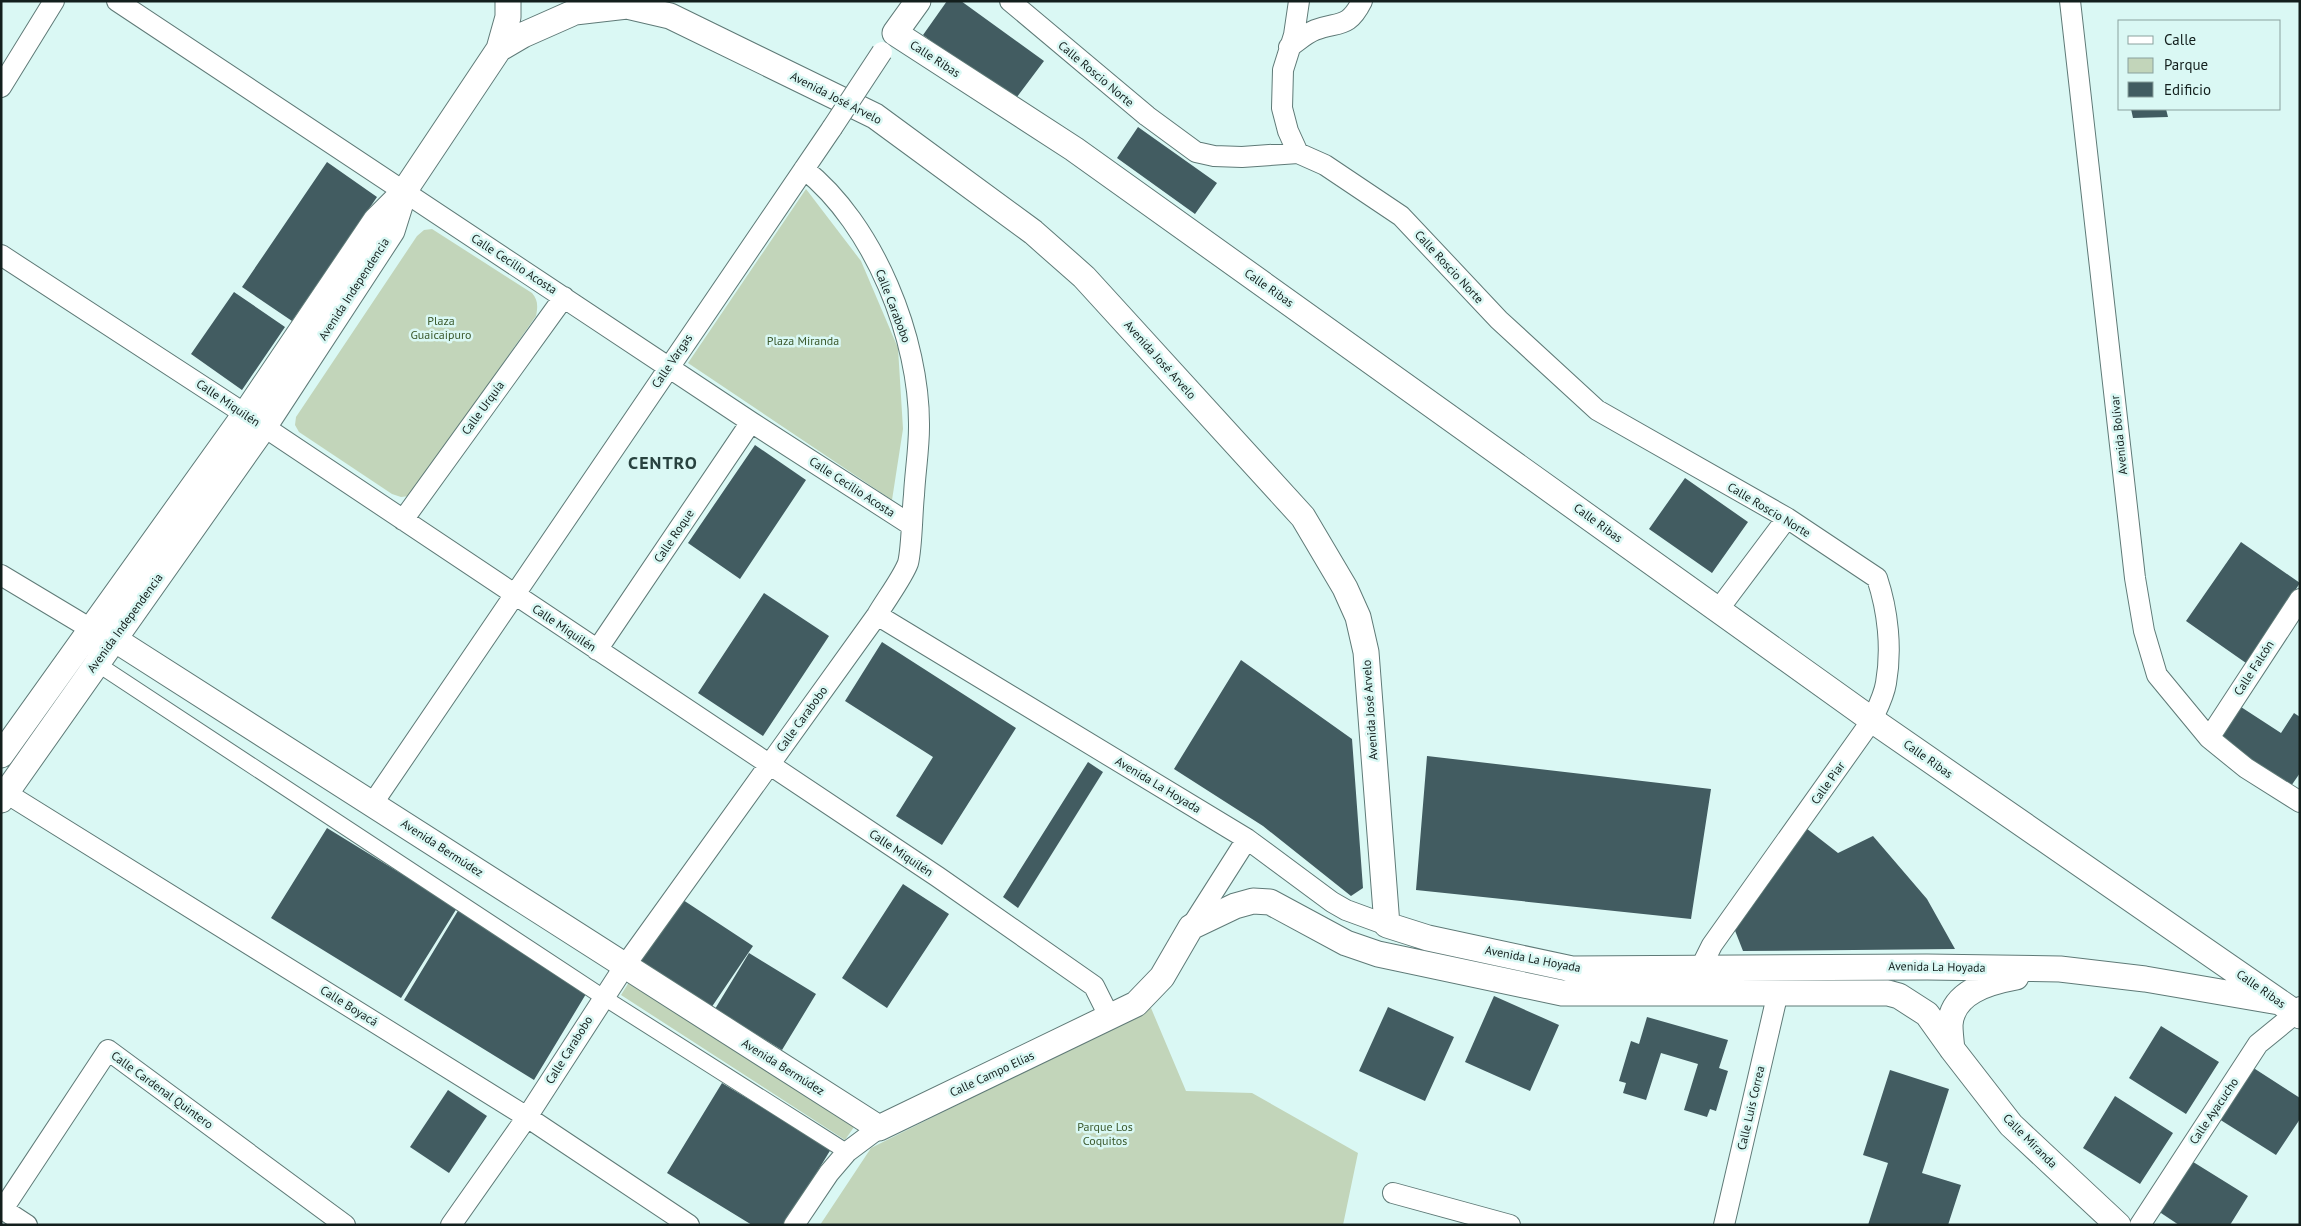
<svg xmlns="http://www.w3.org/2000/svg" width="2301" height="1226" viewBox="0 0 2301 1226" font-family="'PT Sans',sans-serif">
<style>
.green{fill:#c2d5ba}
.building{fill:#425c61}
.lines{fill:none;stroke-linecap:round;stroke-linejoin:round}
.pedestrian-casing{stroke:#5f7a77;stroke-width:17}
.minor-casing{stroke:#5f7a77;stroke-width:22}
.tertiary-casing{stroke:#5f7a77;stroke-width:27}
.pedestrian{stroke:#fff;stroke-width:15}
.minor{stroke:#fff;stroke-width:20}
.tertiary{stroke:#fff;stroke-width:25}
.minor-bridge-casing{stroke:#5f7a77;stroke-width:22;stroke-linecap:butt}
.minor-bridge{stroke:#fff;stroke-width:20}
.labels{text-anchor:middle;stroke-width:5;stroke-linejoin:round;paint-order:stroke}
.street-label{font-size:12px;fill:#131f1d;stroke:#daf8f4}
.park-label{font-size:12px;fill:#3a582b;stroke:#daf8f4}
.district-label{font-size:18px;font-weight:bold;letter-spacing:1px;fill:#28423f;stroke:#daf8f4}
</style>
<rect width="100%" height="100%" fill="#daf8f4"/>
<path class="green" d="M806,189L861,261L898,348L903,429L892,500L688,363Z
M432,229L532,293C538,300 538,306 536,316L410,496L401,497L392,494L299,432L295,425L296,417L417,236L424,230Z
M631,979L856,1124L845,1140L621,995Z
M1151,1008L1186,1091L1252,1093L1358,1153L1343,1225H820L871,1148Z"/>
<path class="building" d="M947,1H961L1044,61L1014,101L923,35Z
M2131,109H2166L2168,117L2133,118Z
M1138,127L1217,183L1195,214L1117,158Z
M327,162L377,197L292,321L242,287Z
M234,292L285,327L242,390L191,354Z
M755,445L806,480L740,579L688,543Z
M1685,478L1748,522L1712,573L1649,529Z
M2241,542L2300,583L2246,663L2186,621Z
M764,593L829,636L763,736L698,693Z
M882,642L1016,728L942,845L896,816L933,757L845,701Z
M1241,660L1352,739L1363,888L1351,896L1263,826L1174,769Z
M2241,707L2281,733L2294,713L2300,717V773L2291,786L2220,740Z
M1427,756L1711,789L1691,919L1416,890Z
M1088,762L1103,772L1018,908L1003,897Z
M327,828L457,908L401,998L271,918Z
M1806,828L1838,853L1873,836L1927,899L1955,949L1743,951L1734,928Z
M903,884L949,914L887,1008L842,978Z
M677,896L753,946L709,1011L634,962Z
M459,909L589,989L534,1080L404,1000Z
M749,953L816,994L782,1050L715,1009Z
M1494,996L1559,1025L1530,1091L1465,1062Z
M1388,1007L1454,1037L1425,1101L1359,1071Z
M1647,1017L1728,1040L1719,1068L1728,1071L1716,1111L1710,1109L1707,1117L1684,1110L1698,1064L1661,1053L1646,1100L1623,1093L1626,1083L1619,1081L1631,1041L1639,1044Z
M2161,1026L2219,1062L2186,1114L2129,1078Z
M2252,1067L2300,1098V1119L2276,1155L2219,1119Z
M1890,1070L1949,1089L1922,1173L1961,1185L1948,1225H1868L1888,1163L1863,1155Z
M722,1083L831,1149L785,1225H752L667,1173Z
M448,1090L487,1116L449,1173L410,1147Z
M2115,1096L2173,1133L2140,1184L2083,1148Z
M2190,1160L2248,1196L2230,1225H2179L2158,1211Z"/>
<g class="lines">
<g class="pedestrian-casing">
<path id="pedestrian" d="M96,663L603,997L847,1152"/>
</g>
<g class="minor-casing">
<path id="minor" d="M117,1L751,422L911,525
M1010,1L1147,116L1196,152L1214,156L1242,157L1298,153L1325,165L1401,216L1499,320L1597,410L1787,518L1877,578C1888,611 1892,649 1886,683C1884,696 1877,709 1872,720L1712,945L1701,967
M2070,1L2135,578L2144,631L2157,675L2209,738L2246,768L2300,802
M1289,47C1297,42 1305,34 1315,30C1339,21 1348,29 1362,1
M1,87L54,1
M1298,153L1288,131L1282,108L1283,70L1294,35L1299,1
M1,255L245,414L938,877L1094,986L1110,1018
M403,520L564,297
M1,575L91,629
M1718,610L1787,518
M877,615L1247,839L1332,902L1346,910L1387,925
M597,650L751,422
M2209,738L2300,599
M6,793L527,1117L689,1225
M373,803L832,128
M1191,927L1247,839
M1393,1193L1510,1225
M1,1208L27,1225
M3,1209L108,1050L345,1225
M451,1225L527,1117L624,967L877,615C885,601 903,577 908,563C912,548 912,512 914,495C915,473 919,450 919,427C920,339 874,224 804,169
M794,1225L829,1173L847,1152L879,1128
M1724,1225L1778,992
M2140,1225L2258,1044L2296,1013L2300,1007"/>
</g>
<g class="tertiary-casing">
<path id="tertiary" d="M918,1L895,33L1074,149L1872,720L2300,1016
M499,49L508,17V1
M91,629L114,639L879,1128L1136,1004L1162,977L1191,927L1235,906L1253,901L1270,902L1346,943L1378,954L1562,993H1888L1899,996L1927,1014L1952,1049L2011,1125L2118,1225
M1,755L245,414L376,220L403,193L499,49L523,35L575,12L627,6L670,16L875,116L1033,232L1084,277L1303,517L1345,588L1358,617L1366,652L1387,925L1428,938L1572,969L1927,967L2060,969L2145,979L2279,1002
M1,800L264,427L392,231L403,196
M1952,1049C1951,1041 1950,1033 1950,1025C1952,992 1989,982 2016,977"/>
</g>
<use href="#pedestrian" class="pedestrian"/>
<use href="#minor" class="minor"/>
<use href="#tertiary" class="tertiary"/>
<g class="minor-bridge-casing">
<path id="minor-bridge" d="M832,128L882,52"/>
</g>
<use href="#minor-bridge" class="minor-bridge"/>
</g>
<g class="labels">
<g class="street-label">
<text transform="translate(935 59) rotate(33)" y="4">Calle Ribas</text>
<text transform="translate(1096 74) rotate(40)" y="4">Calle Roscio Norte</text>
<text transform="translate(836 98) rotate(27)" y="4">Avenida José Arvelo</text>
<text transform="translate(514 264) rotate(33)" y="4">Calle Cecilio Acosta</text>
<text transform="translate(1449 267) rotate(47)" y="4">Calle Roscio Norte</text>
<text transform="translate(1269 288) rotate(35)" y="4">Calle Ribas</text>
<text transform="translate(354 289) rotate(-57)" y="4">Avenida Independencia</text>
<text transform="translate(893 306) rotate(69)" y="4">Calle Carabobo</text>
<text transform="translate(1160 360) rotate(48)" y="4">Avenida José Arvelo</text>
<text transform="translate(672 361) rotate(-56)" y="4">Calle Vargas</text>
<text transform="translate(228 403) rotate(34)" y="4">Calle Miquilén</text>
<text transform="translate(483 408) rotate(-54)" y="4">Calle Urquía</text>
<text transform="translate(2119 435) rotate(-96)" y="4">Avenida Bolívar</text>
<text transform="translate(852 487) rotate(33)" y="4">Calle Cecilio Acosta</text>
<text transform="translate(1769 510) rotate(31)" y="4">Calle Roscio Norte</text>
<text transform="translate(1598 523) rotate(36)" y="4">Calle Ribas</text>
<text transform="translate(674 536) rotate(-56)" y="4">Calle Roque</text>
<text transform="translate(125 623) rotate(-54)" y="4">Avenida Independencia</text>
<text transform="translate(564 628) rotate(34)" y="4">Calle Miquilén</text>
<text transform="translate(2254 668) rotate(-57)" y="4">Calle Falcón</text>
<text transform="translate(1370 710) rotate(-94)" y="4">Avenida José Arvelo</text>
<text transform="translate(802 719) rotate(-54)" y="4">Calle Carabobo</text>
<text transform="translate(1928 759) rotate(35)" y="4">Calle Ribas</text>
<text transform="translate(1828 783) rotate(-55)" y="4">Calle Piar</text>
<text transform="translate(1158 785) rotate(31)" y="4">Avenida La Hoyada</text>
<text transform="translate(442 848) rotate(33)" y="4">Avenida Bermúdez</text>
<text transform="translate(901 853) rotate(34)" y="4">Calle Miquilén</text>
<text transform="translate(1533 959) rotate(11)" y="4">Avenida La Hoyada</text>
<text transform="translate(1937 967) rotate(1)" y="4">Avenida La Hoyada</text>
<text transform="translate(2261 989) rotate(35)" y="4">Calle Ribas</text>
<text transform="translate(349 1006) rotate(32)" y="4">Calle Boyacá</text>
<text transform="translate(569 1050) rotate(-58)" y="4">Calle Carabobo</text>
<text transform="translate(783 1067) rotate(32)" y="4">Avenida Bermúdez</text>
<text transform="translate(992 1074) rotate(-25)" y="4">Calle Campo Elías</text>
<text transform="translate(162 1090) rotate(36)" y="4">Calle Cardenal Quintero</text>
<text transform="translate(1751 1108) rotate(-77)" y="4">Calle Luis Correa</text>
<text transform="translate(2214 1111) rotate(-56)" y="4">Calle Ayacucho</text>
<text transform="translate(2030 1141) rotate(45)" y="4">Calle Miranda</text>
</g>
<g class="park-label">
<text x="441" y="325">Plaza<tspan x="441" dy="14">Guaicaipuro</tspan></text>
<text x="803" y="345">Plaza Miranda</text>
<text x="1105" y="1131">Parque Los<tspan x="1105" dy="14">Coquitos</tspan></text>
</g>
<g class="district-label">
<text x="663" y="469">CENTRO</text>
</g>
</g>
<rect width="2301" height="1226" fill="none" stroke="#131f1d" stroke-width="5"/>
<rect x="2118" y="20" width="162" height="90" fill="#daf8f4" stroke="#8aa19e"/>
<rect x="2128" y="36" width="25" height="8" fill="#ffffff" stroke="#8aa19e"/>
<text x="2164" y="45" font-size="15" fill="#131f1d">Calle</text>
<rect x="2128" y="58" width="25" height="15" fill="#c2d5ba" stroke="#8aa19e"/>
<text x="2164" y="70" font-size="15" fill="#131f1d">Parque</text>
<rect x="2128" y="82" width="25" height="15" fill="#425c61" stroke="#8aa19e"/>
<text x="2164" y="95" font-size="15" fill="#131f1d">Edificio</text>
</svg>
